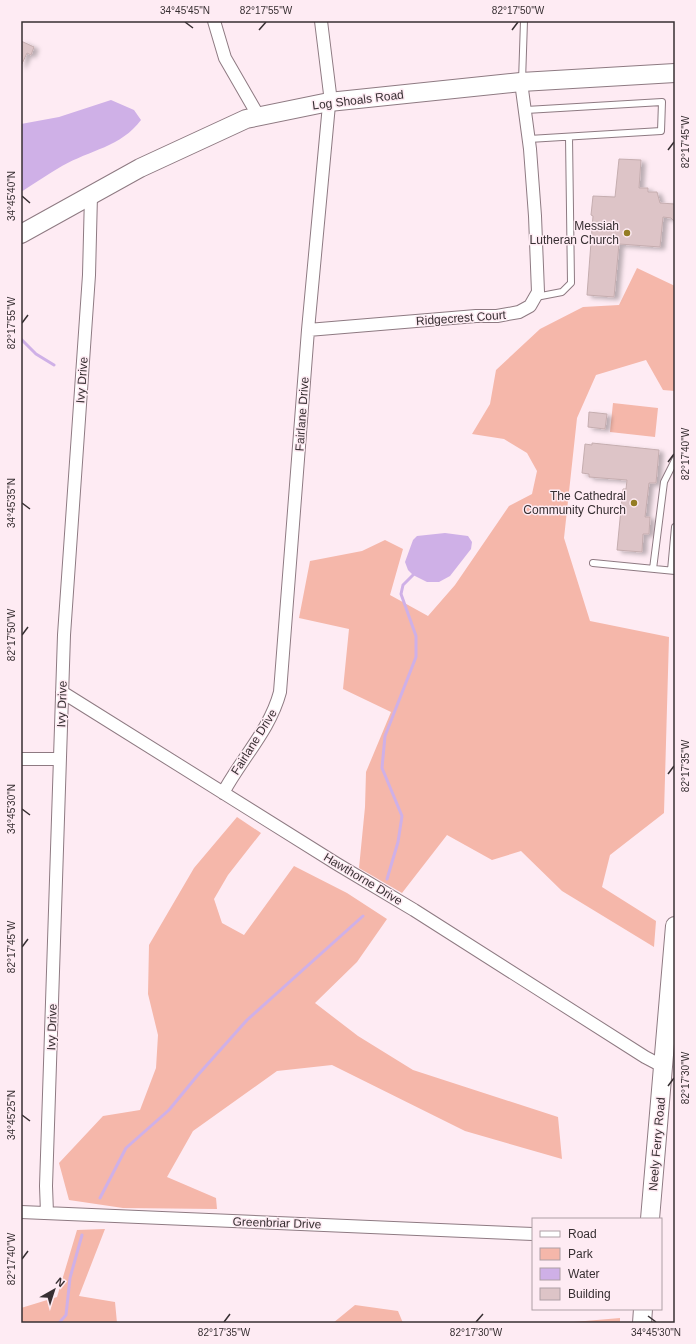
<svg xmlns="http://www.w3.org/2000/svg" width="696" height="1344" viewBox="0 0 696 1344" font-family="Helvetica,sans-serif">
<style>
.green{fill:#f5b7aa}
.water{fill:#cfb0e7}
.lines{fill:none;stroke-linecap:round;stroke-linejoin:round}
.stream{stroke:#cfb0e7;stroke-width:3}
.building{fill:#ddc4c7;stroke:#c5adaf;filter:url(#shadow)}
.lane-casing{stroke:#8e7a82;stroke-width:8}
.street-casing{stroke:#8e7a82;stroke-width:14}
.secondary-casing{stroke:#8e7a82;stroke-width:20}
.lane{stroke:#fff;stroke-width:6}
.street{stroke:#fff;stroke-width:12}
.secondary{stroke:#fff;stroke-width:18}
.ticks{fill:none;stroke:#372f32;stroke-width:1.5}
.poi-dot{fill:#947d24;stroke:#feebf3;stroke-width:1.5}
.labels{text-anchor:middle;stroke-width:3;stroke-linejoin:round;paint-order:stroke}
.street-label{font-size:12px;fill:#372f32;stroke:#feebf3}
.poi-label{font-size:12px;fill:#372f32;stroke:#feebf3;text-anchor:end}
.neatline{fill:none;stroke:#372f32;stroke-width:1.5}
.ticks-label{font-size:10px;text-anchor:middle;fill:#372f32}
</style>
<defs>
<filter id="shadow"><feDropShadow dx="4.5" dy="2.5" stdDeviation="2" flood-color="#0004"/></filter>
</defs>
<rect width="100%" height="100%" fill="#feebf3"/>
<path class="green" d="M637,268L675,286V391L663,390L646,360L596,375L577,418L564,538L590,621L669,637L664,813L610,855L602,887L656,921L654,947L562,891L521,851L492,860L447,835L402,893L359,868L365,807L366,772L391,712L343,689L349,629L299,618L310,561L362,551L385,540L403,549L390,595L428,616L455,585L509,506L532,494L537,471L527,453L504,439L472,434L490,404L496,370L540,329L583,307L619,305Z
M613,403L658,408L655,437L610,432Z
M237,817L261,833L228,875L214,899L222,923L244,935L294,866L347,893L387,919L357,962L315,1003L358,1036L413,1070L558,1117L562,1159L465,1131L332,1065L277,1071L193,1131L167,1177L216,1198L217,1209L123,1208L69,1200L59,1163L103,1116L140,1110L156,1068L158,1035L148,994L149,945L194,868Z
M105,1229L79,1296L115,1302L117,1323H21V1308L57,1297L77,1230Z
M355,1305L398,1311L403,1323H333Z
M620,1318V1323H562Z"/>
<path class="water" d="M111,100L134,110L141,120C121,147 90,150 62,166C48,174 35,183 21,192V124L59,117Z
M445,533L468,536L472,542L471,549L450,576L439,582H427L413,575L408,570L405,562L413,540L417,536Z"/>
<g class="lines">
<path class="stream" d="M21,339L36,354L54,365
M387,879L398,842L402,816L382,768L385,736L416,657V636L401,594L403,585L413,575
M100,1198L126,1148L169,1110L197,1076L247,1020L363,916
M59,1323L66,1315L70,1278L82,1235"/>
</g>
<path class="building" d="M21,41L34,47L31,55L27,53L21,66Z
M619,159L641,160L639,188H648V192H657L660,203L675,204V222L671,218L663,217L660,247L619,244L614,297L587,295L593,216L591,215L593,196L615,197Z
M589,412L607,414L605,429L588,427Z
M592,443L659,450L656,483H649L645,517H650L649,534H643L642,552L617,550L623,489H626L627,480L589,477V474L582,473L585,444L592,445Z"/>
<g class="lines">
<g class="lane-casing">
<path id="lane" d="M522,81L524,21
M526,110L662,102L661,131L529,139
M536,297L562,292L571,283L569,137
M593,563L675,571
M653,569L664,482L675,460
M671,570L675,527"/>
</g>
<g class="street-casing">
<path id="street" d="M214,21L225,58L259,117
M308,330L476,316H497L519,312L530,306L538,292L535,216L530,149L521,82
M62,692L337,864L414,910L645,1057L664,1067
M21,759H60
M223,793C241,759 270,730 280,692L308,330L330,94L321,21
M21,1212L533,1234
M47,1213L46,1186L64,635L89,275L91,195"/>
</g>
<g class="secondary-casing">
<path id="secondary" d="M21,234L140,168L246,119L329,102L521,82L675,73
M650,1219L675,926
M642,1323L643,1309"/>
</g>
<use href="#lane" class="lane"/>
<use href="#street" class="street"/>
<use href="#secondary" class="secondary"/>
</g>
<path class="ticks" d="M185,22L193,28M259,30L266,22M512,30L518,22M668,150L674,142M22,196L30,203M22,323L28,315M668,462L674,454M22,503L30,509M22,635L28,627M668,774L674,766M22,809L30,815M22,947L28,939M668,1086L674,1078M22,1115L30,1121M22,1259L28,1251M648,1316L656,1322M224,1322L230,1314M476,1322L483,1314"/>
<g class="poi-dot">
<circle cx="627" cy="233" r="4"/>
<circle cx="634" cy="503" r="4"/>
</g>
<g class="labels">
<g class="street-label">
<text transform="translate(358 100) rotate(-7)" y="4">Log Shoals Road</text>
<text transform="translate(461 318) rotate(-4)" y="4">Ridgecrest Court</text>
<text transform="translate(82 380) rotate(-86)" y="4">Ivy Drive</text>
<text transform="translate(302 414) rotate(-86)" y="4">Fairlane Drive</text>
<text transform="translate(62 704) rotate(-88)" y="4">Ivy Drive</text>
<text transform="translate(254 742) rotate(-58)" y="4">Fairlane Drive</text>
<text transform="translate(363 879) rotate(31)" y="4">Hawthorne Drive</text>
<text transform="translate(52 1027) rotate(-88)" y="4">Ivy Drive</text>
<text transform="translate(657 1144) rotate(-85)" y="4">Neely Ferry Road</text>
<text transform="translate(277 1223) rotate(2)" y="4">Greenbriar Drive</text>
</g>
<g class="poi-label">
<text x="619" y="230">Messiah<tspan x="619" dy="14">Lutheran Church</tspan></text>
<text x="626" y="500">The Cathedral<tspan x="626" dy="14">Community Church</tspan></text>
</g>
</g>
<rect width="696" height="1344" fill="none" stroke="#feebf3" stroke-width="44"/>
<rect x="532" y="1218" width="130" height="92" fill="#feebf3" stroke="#aea0a6"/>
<rect x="540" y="1231" width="20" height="6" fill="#ffffff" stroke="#aea0a6"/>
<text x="568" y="1238" font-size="12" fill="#372f32">Road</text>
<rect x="540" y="1248" width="20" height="12" fill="#f5b7aa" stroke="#aea0a6"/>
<text x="568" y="1258" font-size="12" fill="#372f32">Park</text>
<rect x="540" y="1268" width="20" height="12" fill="#cfb0e7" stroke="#aea0a6"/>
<text x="568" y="1278" font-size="12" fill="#372f32">Water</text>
<rect x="540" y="1288" width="20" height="12" fill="#ddc4c7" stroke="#aea0a6"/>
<text x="568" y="1298" font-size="12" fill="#372f32">Building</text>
<g transform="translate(54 1290) rotate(39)" stroke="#feebf3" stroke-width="3" paint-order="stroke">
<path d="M0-3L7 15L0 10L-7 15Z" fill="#372f32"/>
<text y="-6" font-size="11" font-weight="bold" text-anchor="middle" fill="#372f32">N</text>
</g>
<rect x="22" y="22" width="652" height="1300" class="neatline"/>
<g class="ticks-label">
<text x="185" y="14">34°45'45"N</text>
<text x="266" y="14">82°17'55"W</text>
<text x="518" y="14">82°17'50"W</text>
<text transform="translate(685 142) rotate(-90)" y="4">82°17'45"W</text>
<text transform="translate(11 196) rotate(-90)" y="4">34°45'40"N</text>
<text transform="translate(11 323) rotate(-90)" y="4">82°17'55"W</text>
<text transform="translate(685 454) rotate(-90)" y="4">82°17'40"W</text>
<text transform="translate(11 503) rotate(-90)" y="4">34°45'35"N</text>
<text transform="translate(11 635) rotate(-90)" y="4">82°17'50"W</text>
<text transform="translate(685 766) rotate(-90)" y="4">82°17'35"W</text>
<text transform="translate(11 809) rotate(-90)" y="4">34°45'30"N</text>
<text transform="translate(11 947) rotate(-90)" y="4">82°17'45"W</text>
<text transform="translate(685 1078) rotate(-90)" y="4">82°17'30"W</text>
<text transform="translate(11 1115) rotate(-90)" y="4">34°45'25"N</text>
<text transform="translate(11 1259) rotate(-90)" y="4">82°17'40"W</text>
<text x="224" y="1336">82°17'35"W</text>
<text x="476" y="1336">82°17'30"W</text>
<text x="656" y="1336">34°45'30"N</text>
</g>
</svg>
